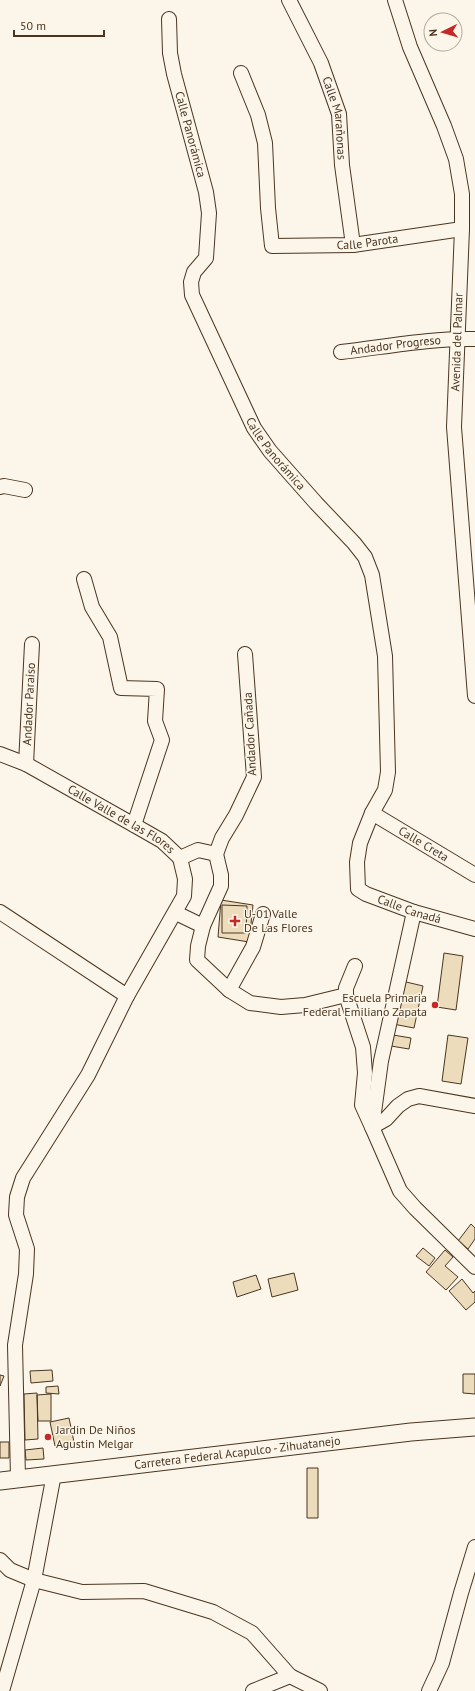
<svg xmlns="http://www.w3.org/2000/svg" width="475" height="1691" viewBox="0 0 475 1691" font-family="'PT Sans',sans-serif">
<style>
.building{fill:#ecdcbc;stroke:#4a3520}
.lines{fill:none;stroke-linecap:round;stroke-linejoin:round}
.minor-casing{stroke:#4a3520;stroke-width:16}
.major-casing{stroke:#4a3520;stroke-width:19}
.minor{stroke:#fbf6e9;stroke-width:14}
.major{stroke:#fbf6e9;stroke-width:17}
.poi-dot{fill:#c62828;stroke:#fbf6e9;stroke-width:1.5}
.labels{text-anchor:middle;stroke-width:3;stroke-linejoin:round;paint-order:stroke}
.street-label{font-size:12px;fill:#4a3520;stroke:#fbf6e9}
.poi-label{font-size:12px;fill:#4a3520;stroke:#fbf6e9;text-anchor:start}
</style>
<rect width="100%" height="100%" fill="#fbf6e9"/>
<path class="building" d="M221,900L253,905L249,942L218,937Z
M222,905L247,906L246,933H222Z
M444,953L463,956L456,1010L437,1007Z
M402,981L423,986L414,1028L393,1024Z
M393,1035L411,1038L409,1049L391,1046Z
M448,1035L468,1038L461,1084L442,1081Z
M471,1224L475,1228V1239L468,1249L458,1241Z
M423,1248L435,1258L429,1266L416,1256Z
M445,1250L453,1257L445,1266L458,1277L446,1290L426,1272Z
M294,1273L298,1290L272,1297L268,1279Z
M256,1275L261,1289L237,1297L233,1282Z
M462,1279L473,1293L475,1291V1302L466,1310L449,1291Z
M52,1370L53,1381L31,1383L30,1371Z
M463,1374H475V1394L463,1393Z
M0,1375L4,1376L0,1386Z
M58,1386L59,1394L46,1393V1387Z
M37,1393L38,1439L25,1440L24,1394Z
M51,1394V1421H38L37,1395Z
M69,1418L74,1442L55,1446L50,1422Z
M0,1442H9V1458H0Z
M43,1448L44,1459L26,1460L25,1450Z
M307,1468H318V1518H307Z"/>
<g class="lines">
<g class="minor-casing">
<g id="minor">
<path id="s1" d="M289,0L321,63L339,114L342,165L353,245"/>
<path d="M395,0L410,47L444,126L456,159L462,194V229L454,427L475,696"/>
<path id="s2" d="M169,19L170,53L174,74L206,192L209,213L206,258L194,272L191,282L192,295L254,428L270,451L316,503L354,543L365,557L372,575L385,656L388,772L385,790L372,813L360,843L357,862L358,889L366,894L414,912L475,929"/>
<path id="s3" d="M241,73L258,115L265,143L268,208L272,246L353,245L462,229"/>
<path id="s4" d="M341,352C385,347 430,338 475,339"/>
<path d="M0,487L4,486L25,490"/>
<path d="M84,579L92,607L110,637L121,688L157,689L155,721L162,740L134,825"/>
<path id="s5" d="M0,754L26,764L134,825L162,841L180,858"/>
<path id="s6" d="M26,764L32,644"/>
<path id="s7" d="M372,813L475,875"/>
<path d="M216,854L222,838L236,815L254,777L245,654"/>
<path d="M180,858L198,850L216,854L221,875V886L203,926L198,946L197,960L229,990L250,1003L281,1007L305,1005L346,995"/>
<path d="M0,912L127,996"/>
<path d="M414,912L381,1061L372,1127L400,1191L415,1208L475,1267"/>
<path d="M176,913L203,926"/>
<path d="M355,966L346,988V995L363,1047L365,1073L362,1105L372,1127L386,1119L398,1106L408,1099L419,1096L475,1106"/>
<path d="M229,990L253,947L263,914"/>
<path d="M18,1478L15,1345L26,1274L27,1249L16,1215L17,1197L23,1178L88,1075L127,996L184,896L185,879L180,858"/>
<path d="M0,1560L10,1570L34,1580L82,1592L144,1591L213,1612L252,1633L290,1676"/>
<path d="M2,1691L34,1580L54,1474"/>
<path d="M253,1691L290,1676L320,1691"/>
<path d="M429,1691L442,1663L461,1593L475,1547"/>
</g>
</g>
<g class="major-casing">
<g id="major">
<path id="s8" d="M0,1481L411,1432L475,1427"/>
</g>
</g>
<use href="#minor" class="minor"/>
<use href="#major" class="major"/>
</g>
<g class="poi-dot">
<path d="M233 915h4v4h4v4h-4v4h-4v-4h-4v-4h4z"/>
<circle cx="435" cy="1005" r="4"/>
<circle cx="48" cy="1437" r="4"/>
</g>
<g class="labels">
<g class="street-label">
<text dy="4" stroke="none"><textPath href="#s1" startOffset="128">Calle Marañonas</textPath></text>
<text dy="4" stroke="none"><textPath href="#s2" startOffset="118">Calle Panorámica</textPath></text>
<text dy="4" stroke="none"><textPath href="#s3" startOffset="273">Calle Parota</textPath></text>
<text transform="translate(457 342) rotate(-88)" y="4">Avenida del Palmar</text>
<text dy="4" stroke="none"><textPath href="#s4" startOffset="55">Andador Progreso</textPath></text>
<text dy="4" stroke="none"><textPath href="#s2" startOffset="466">Calle Panorámica</textPath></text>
<text dy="4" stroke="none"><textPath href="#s6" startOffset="60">Andador Paraíso</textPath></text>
<text transform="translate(250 734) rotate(-93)" y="4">Andador Cañada</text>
<text dy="4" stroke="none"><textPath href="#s5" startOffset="138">Calle Valle de las Flores</textPath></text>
<text dy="4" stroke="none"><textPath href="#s7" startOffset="60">Calle Creta</textPath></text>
<text dy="4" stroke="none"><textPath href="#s2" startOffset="999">Calle Canadá</textPath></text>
<text dy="4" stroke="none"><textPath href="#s8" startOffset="239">Carretera Federal Acapulco - Zihuatanejo</textPath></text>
</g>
<g class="poi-label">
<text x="244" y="918">U-01 Valle<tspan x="244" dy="14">De Las Flores</tspan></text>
<text x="427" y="1002" text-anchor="end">Escuela Primaria<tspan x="427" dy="14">Federal Emiliano Zapata</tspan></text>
<text x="56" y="1434">Jardin De Niños<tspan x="56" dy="14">Agustin Melgar</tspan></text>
</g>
</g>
<g transform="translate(443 32) rotate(265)"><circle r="19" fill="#fbf6e9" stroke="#b4a999"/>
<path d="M0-3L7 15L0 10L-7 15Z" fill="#c62828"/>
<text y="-6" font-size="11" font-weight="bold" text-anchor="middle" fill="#4a3520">N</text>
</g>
<path d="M14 30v6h90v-6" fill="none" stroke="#4a3520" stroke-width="2"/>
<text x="20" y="30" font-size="12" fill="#4a3520" stroke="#fbf6e9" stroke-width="3" paint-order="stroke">50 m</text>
</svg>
